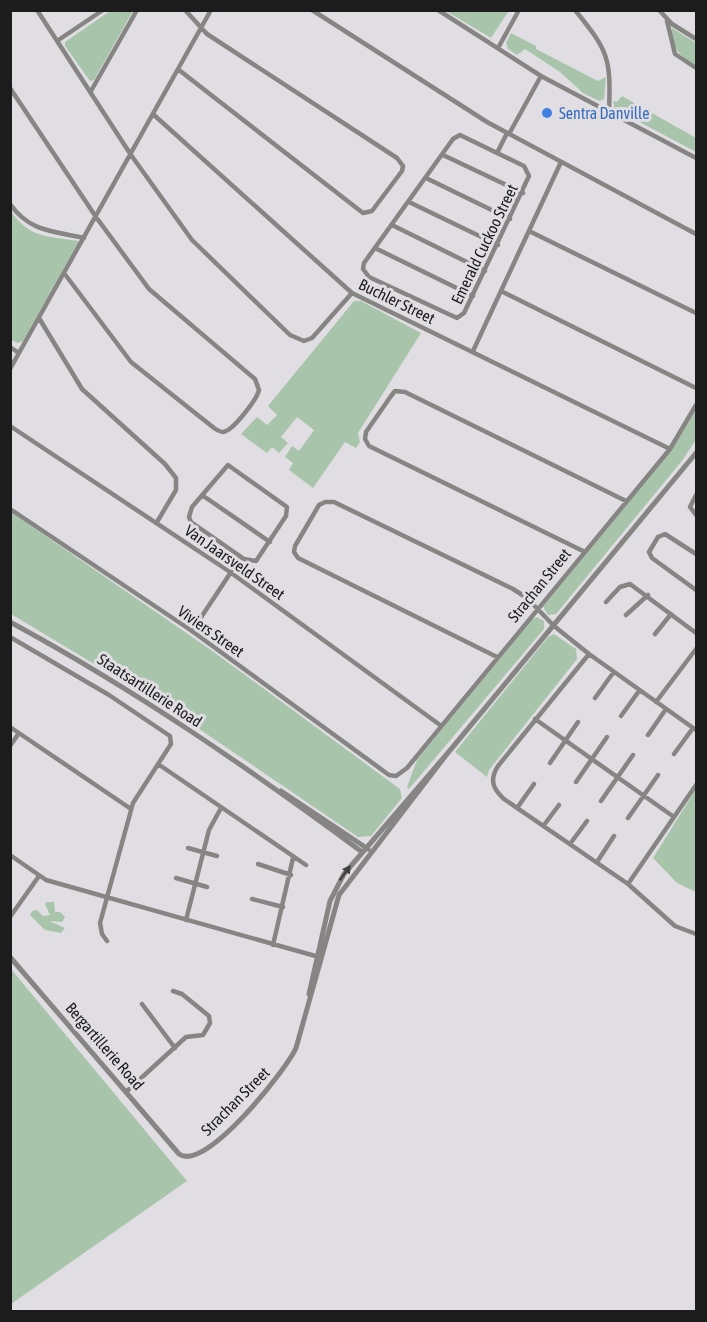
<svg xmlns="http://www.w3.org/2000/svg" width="707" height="1322" viewBox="0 0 707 1322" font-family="'Asap Condensed',sans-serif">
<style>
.green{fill:#a8c5ac}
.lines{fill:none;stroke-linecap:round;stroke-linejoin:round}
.minor{stroke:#868584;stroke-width:4.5}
.tertiary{stroke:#868584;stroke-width:5}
.oneway{fill:#424141}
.shop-dot{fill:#3f7fe0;stroke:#e0dee2;stroke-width:2}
.labels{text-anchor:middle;stroke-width:6;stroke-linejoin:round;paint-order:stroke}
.shop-label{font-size:16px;fill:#366cbe;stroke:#e0dee2;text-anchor:start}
.street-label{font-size:16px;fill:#1d1c1d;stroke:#e0dee2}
</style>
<rect width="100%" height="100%" fill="#e0dee2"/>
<path class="green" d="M506,10L508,12L491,38L446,11Z
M110,11H133L94,80L90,81L65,46V42Z
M672,28L696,43V65C681,58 669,45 672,28Z
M511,33L536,46V49L598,81L606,77L604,99L599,101L583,93L560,72L525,49L517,55L508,49L506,43Z
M622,96L696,138V152L615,109L613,101L617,102Z
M11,211C29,239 49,236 79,241L23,341L18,343L11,340Z
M354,301H361L421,333L358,433L360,442L356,448L345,442L313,488L289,470L293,463L285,457L292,446L299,451L314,430L297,417L281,437L288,443L279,453L272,447L267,453L241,434L257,417L267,425L277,415L268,406Z
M696,410V440L681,462L556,614L548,615L543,607L672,449Z
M11,512L211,650L400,789L402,798L371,836L358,837L186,720L191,711H187L184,718L11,614Z
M537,617L544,621V629L409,789L407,787L417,760L532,619Z
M554,634L576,649L577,659L489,770L487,777L455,752L548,637Z
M696,789V892L677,883L653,858Z
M47,902H54L55,912H60L65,917L62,922L49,921L65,928L61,933L45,930L30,915L32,911L37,910L43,916L50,915L45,904Z
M11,969L187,1181L11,1304H10Z"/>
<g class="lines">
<path class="minor" d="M37,10L131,155L192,240L290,335L304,341L312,338L352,293
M312,10L487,122L696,234
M438,10L541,76L696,158
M575,10C609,52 611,58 609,112
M659,10L672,24L696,39
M667,21L675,54L696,68
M57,41L103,10
M498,48L519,10
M179,70L363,213L372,211L402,171L403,166L397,158L207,34L185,10
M10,88L96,217L149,289L255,379L259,390C257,399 233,431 223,432C220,432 217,430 214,428L131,362L64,273
M91,91L137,10
M154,115L352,293L670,449
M509,134L541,76
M460,135L524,166L529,176L464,313L457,318L369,277L363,269L364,263L453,139Z
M498,151L507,133
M443,155L523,193
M426,178L510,219
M409,202L498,245
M10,204C30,232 53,231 84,238
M392,225L485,271
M529,231L696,313
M375,248L473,296
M501,291L696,388
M39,318L82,389L165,464L176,478V490L157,522
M10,347L19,353
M473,351L561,162
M10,369L211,10
M10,426L230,572L440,725
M228,465L287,507L286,516L256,561L244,559L191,522L189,517L192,507Z
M202,495L270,542
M696,495L690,507L696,515
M10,509L192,631L389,775L396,776L407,768L670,449L696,405
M583,551L369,446L365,439L366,432L391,396L395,391L405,392L626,501
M696,554L665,534L658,537L649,552L652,558L696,590
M606,602L620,587L630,584L696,633
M626,615L648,595
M192,631L241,557
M655,634L671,614
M10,637L109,695L170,736L171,744L133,803L100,923L102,934L107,941
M589,654L498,766C489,780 493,789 504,799L628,884L675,926L696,934
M497,657L298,558L294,552L295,546L319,505L325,502H334L513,589L527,598L554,626L589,654L696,730
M595,698L613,673
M656,702L696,649
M621,716L639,691
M535,719L674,817
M10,727L131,809
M648,735L666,709
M10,746L19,733
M674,754L693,728
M550,763L578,722
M158,764L306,865
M576,782L607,737
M601,801L633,755
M517,808L534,784
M628,818L658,775
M544,825L559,805
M570,844L587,821
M188,848L217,856
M10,855L46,880L319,957
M597,862L614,836
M258,864L291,875
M176,878L207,887
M628,884L696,785
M252,899L283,907
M10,917L39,876
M186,920L209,830L221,808
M273,945L293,858
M142,1004L175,1048
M127,1091L186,1037L203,1035L210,1023L209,1016L182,994L173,991"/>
<path class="tertiary" d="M10,622C134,689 250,769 362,852
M281,791L368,849
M10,957L179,1154C205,1173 286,1070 296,1048L339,895L447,754
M309,994L330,901L344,874L452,748L696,453"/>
</g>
<defs><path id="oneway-solid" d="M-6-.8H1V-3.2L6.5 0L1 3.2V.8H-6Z" transform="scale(1.5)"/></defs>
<use class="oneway" href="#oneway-solid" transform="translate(345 873) rotate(-54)"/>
<circle class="shop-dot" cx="547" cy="113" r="6"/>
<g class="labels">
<g class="shop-label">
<text x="559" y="119">Sentra Danville</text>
</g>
<g class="street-label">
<text transform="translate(484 244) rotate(-64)" y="6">Emerald Cuckoo Street</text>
<text transform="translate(397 301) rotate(26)" y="6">Buchler Street</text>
<text transform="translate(235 562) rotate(35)" y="6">Van Jaarsveld Street</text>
<text transform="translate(539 585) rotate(-51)" y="6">Strachan Street</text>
<text transform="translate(211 631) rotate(35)" y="6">Viviers Street</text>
<text transform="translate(150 690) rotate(33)" y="6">Staatsartillerie Road</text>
<text transform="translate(105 1046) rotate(49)" y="6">Bergartillerie Road</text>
<text transform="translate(235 1101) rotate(-45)" y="6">Strachan Street</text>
</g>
</g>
<rect width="707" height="1322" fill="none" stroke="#1d1c1d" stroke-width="24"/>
</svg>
